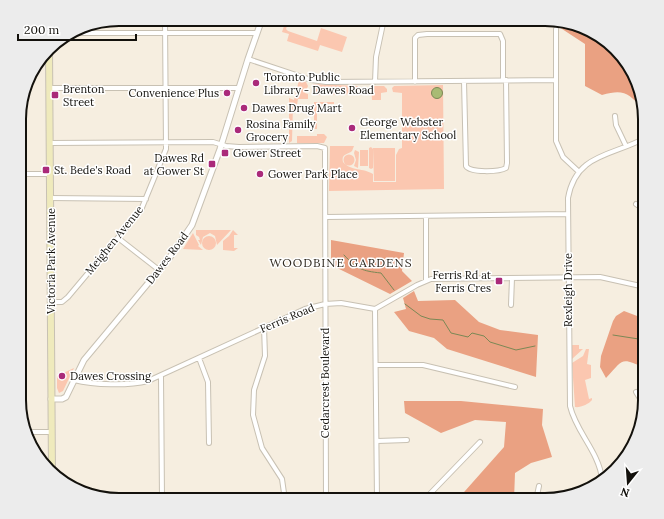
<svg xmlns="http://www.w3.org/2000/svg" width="664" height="519" viewBox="0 0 664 519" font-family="Lora,serif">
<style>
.green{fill:#fbc7b0}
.forest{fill:#eaa182}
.water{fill:#a8bb74;stroke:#7b8855}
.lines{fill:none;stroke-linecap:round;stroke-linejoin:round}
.stream{stroke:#7b8855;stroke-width:1}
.minor-casing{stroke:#c8c1b3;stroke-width:6}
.tertiary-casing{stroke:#c8c1b3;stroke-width:7}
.secondary-casing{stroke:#c8c1b3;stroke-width:8}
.minor{stroke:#fff;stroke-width:4}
.tertiary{stroke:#fff;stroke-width:5}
.secondary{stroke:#efeabc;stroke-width:6}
.poi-dot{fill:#aa2a7a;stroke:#fff;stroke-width:1.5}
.labels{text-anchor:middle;stroke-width:3;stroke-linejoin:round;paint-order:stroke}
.poi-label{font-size:11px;fill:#13110c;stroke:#fff;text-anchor:start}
.street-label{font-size:11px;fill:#13110c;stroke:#fff}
.neighbourhood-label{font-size:12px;letter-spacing:1px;fill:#302a20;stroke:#fff}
.rim{fill:none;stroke:#13110c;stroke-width:2}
</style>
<rect width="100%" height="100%" fill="#f6eee0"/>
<path class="green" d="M191,19H210V26H191Z
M284,26H287L286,29L288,31L317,41L321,28L347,37L342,52L320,45L318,51L287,41L289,34L282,32Z
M299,80L306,82L308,86L305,93L308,94V99H298L297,105H293L292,141L289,143V98L294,100Z
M313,84L358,86L359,91L356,94L317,95L313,92Z
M443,85L444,189L329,191L330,146H354L352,151C347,155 341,154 343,162C350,171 364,168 373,174V182H396V155L399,149L402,148V93L393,92L392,88L394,86Z
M371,86H384L387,89V92L381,93V100H372Z
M314,102H334V104H317V129H314Z
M317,134H324L327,137L324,143H297V136H317Z
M371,147L373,149V168L371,169L369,168V148Z
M373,148H395V181H374Z
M355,150L359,152L358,168L354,166L356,160L354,153Z
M360,150H368V166H360Z
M343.5 160a5.5 5.5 0 1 1 11 0a5.5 5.5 0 1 1-11 0Z
M196,229V230H231L217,245L215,236L210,233L203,237L201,245L198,240H200L199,237L196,235Z
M233,230L238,235H234V248H238L234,251L223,250V241L229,236Z
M193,233L199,245L198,246L203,250L183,249Z
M202 243a7 7 0 1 1 14 0a7 7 0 1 1-14 0Z
M572,345H579V349H583L572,359Z
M586,349H589L587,364L591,365V378L585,380L589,399L592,398V400C589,404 580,408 575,407L572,363L583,356Z
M74,368L63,391L59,393L57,388V376Z"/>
<path class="forest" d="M546,19L583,27L611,44L635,75L643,109C628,93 624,89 602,95L585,86V44L559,27L552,26V23Z
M331,240L404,253L402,271L412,281L390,294L331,265Z
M414,291L418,301L455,300L479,322L500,330L538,335L536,377L447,349L434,338L409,331L394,312L406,309L403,298Z
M624,311L645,319V368C620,357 624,359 606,378L600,367L601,356L613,321L616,316Z
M404,401H461L543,409L542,425L552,457L531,463L515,473L514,500H490L481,497L478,500H457L504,447L506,422L475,420L441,433L405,413Z"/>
<path class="water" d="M431.5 93a5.5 5.5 0 1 1 11 0a5.5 5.5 0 1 1-11 0Z"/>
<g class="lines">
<path class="stream" d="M344,255C357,269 362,271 381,273L394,290
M405,304L421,316L430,319L443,320L451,333L468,337L472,333L484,336L490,342L516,350L535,346
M613,335L645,340"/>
<g class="minor-casing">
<path id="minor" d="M556,29V141L563,157L578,171
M72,33H257
M248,59L311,80L326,82L555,80
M464,81L466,166C470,173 499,172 506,168L507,163L506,80
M375,82L376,57L384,19
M415,82V38L418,35L427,34H500L503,41V80
M50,88H239
M615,116L616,125L626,146
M50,143L213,142L226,146L239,147L317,146L325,148L326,500
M20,174H50
M50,198L146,199
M636,204L645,210
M326,217L568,214
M426,217V281
M118,238L159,270
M51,302H62L68,297L141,210L166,149L165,19
M511,305L512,278
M375,309L377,500
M264,327L265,356L254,390L253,415L262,448L282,479L285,500
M199,358L208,382L209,443
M377,365H423L515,387
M161,376L162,500
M74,380C94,385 128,386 148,381L305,309L325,304L341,303L375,309L417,285L431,279L600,277L645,287
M636,392L645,407
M26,432H52
M377,441L407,440
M602,479C599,452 576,432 570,406L568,198C576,153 613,156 645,138
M110,499L306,500
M424,500L480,442
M536,500L539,486"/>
</g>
<g class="tertiary-casing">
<path id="tertiary" d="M51,399H62L66,397L84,360L170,257L192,225L220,149L248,59L262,19"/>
</g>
<g class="secondary-casing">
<path id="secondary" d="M49,49L52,474"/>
</g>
<use href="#minor" class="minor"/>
<use href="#tertiary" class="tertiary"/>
<use href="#secondary" class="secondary"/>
</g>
<g class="poi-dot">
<circle cx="256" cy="83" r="4"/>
<circle cx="227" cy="93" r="4"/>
<rect x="51" y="91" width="8" height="8" rx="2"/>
<circle cx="244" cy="108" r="4"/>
<circle cx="352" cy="128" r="4"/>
<circle cx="238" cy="130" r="4"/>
<rect x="221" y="149" width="8" height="8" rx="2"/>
<rect x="208" y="160" width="8" height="8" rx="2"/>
<rect x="42" y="166" width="8" height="8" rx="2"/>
<circle cx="260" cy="174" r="4"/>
<rect x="495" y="277" width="8" height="8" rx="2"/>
<circle cx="62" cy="376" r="4"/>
</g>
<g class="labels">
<g class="poi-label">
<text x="264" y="81">Toronto Public<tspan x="264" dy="13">Library - Dawes Road</tspan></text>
<text x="63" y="93">Brenton<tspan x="63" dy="13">Street</tspan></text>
<text x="219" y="97" text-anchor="end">Convenience Plus</text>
<text x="252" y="112">Dawes Drug Mart</text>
<text x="360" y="126">George Webster<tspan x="360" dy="13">Elementary School</tspan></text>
<text x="246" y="128">Rosina Family<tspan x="246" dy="13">Grocery</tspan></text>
<text x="233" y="157">Gower Street</text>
<text x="204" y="162" text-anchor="end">Dawes Rd<tspan x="204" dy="13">at Gower St</tspan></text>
<text x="54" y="174">St. Bede's Road</text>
<text x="268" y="178">Gower Park Place</text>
<text x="491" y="279" text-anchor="end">Ferris Rd at<tspan x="491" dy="13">Ferris Cres</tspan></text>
<text x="70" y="380">Dawes Crossing</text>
</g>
<g class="street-label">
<text transform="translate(114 240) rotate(-51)" y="4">Meighen Avenue</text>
<text transform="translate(167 258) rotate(-53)" y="4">Dawes Road</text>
<text transform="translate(51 261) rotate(-90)" y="4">Victoria Park Avenue</text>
<text transform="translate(568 290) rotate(-90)" y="4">Rexleigh Drive</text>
<text transform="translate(287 318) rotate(-23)" y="4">Ferris Road</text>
<text transform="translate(325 383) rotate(-90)" y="4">Cedarcrest Boulevard</text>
</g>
<g class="neighbourhood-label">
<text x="341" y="267">WOODBINE GARDENS</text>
</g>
</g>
<path d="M0 0H664V519H0ZM119 26H545A93 93 0 0 1 638 119V400A93 93 0 0 1 545 493H119A93 93 0 0 1 26 400V119A93 93 0 0 1 119 26Z" fill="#ececec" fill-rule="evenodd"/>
<path class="rim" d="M119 26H545A93 93 0 0 1 638 119V400A93 93 0 0 1 545 493H119A93 93 0 0 1 26 400V119A93 93 0 0 1 119 26Z"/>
<g transform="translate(628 483) rotate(197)" stroke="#ffffff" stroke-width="3" paint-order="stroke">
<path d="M0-3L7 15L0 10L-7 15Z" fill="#13110c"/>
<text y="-6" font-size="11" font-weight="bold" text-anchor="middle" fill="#13110c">N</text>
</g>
<path d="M18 34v6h118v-6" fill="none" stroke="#13110c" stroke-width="2"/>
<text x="24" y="34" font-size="12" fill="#13110c" stroke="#ffffff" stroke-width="3" paint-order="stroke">200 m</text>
</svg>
